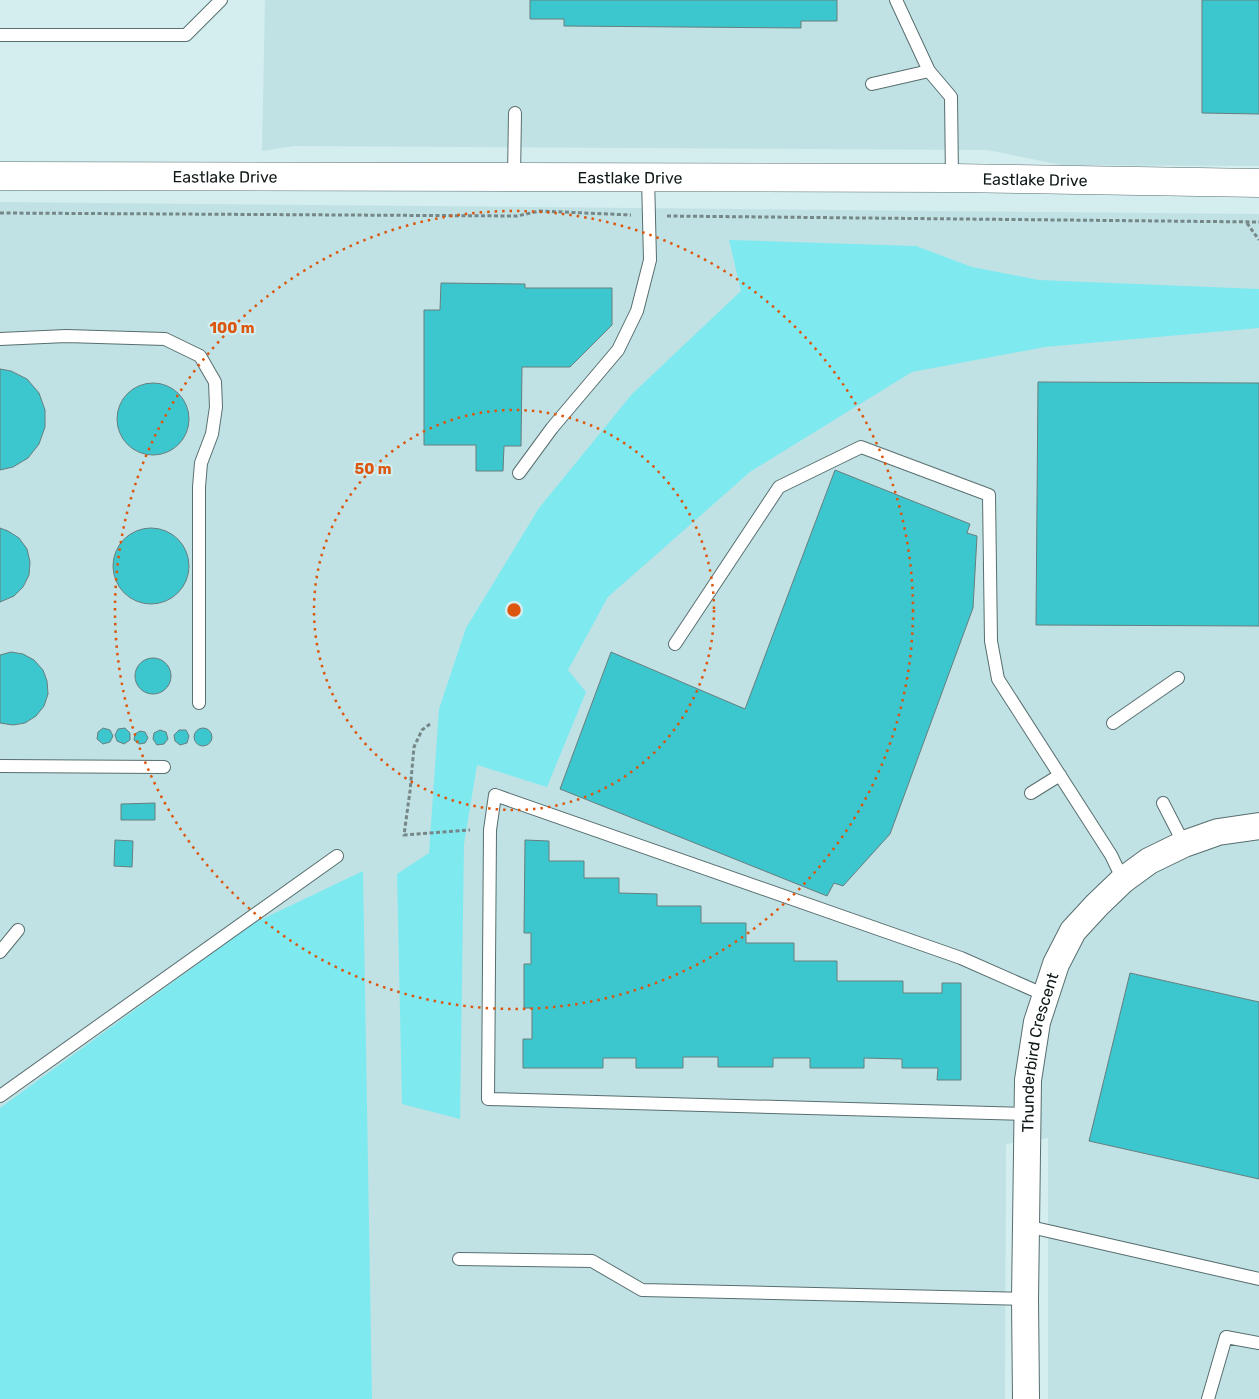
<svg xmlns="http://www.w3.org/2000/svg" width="1259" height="1399" viewBox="0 0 1259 1399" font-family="Rubik,sans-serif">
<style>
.built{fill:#c0e2e4}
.green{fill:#7fe9f0}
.building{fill:#3cc7ce;stroke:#687e7f}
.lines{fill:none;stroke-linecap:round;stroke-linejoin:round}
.service-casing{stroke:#586e6f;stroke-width:14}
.minor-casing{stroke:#586e6f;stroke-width:28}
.tertiary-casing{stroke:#586e6f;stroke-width:29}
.path{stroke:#768788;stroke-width:3;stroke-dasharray:4 2.5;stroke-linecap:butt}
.service{stroke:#fff;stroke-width:12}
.minor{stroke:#fff;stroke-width:26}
.tertiary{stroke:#fff;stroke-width:28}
.ring{fill:none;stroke:#dd560d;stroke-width:2.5;stroke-dasharray:2.5 5}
.labels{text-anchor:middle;stroke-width:4.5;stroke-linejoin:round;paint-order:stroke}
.street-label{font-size:16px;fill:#101919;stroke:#d4edee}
.centre{fill:#dd560d;stroke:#d4edee;stroke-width:2.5}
.ring-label{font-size:15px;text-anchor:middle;font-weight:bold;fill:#dd560d;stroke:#d4edee;stroke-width:4.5;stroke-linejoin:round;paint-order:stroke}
</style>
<rect width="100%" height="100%" fill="#d4edee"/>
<path class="built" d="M265,0H1259V166L1061,165L988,150L294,146L262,151Z
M0,202L1259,214V1399H1048V1138L1006,1144L1005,1399H0Z"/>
<path class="green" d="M729,240L916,246L972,267L1039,280L1259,289V328L1045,347L912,372L750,472L608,597L568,670L586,692L547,787L477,765L464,844L460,1119L402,1104L397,874L429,853L439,709L466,628L539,508L632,394L741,291Z
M363,871L372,1399H0V1108L254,923Z"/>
<path class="building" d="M530,0H837V21H801V28L564,26V19H530Z
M1202,0H1259V114L1202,113Z
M441,283L525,284V288H612V325L570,367H522L521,446H504L503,471H476V445H424V310H440Z
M0,369L11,371L27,379L39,393L45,410V427L39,444L28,458L13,467L0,470Z
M1038,382L1259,383V626L1036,625Z
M117 419a36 36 0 1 1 72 0a36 36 0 1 1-72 0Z
M835,470L970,524L967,533L977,536L973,608L890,834L843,886L834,883L827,896L560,789L611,652L745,709Z
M0,528L8,531L19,538L27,549L30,562L29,575L23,587L14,596L0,602Z
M113 566a38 38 0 1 1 76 0a38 38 0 1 1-76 0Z
M11,652L23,654L34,660L43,670L47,681L48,694L44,706L36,716L25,723L13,725L0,723V655Z
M135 676a18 18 0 1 1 36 0a18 18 0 1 1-36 0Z
M194 737a9 9 0 1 1 18 0a9 9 0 1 1-18 0Z
M103,728L110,730L113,736L110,742L103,744L97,739L98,732Z
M125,728L130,733V740L124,744L117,741L115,735L118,729Z
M160,730L166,732L168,739L164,744L157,745L153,739L154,733Z
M179,730H186L189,736L187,743L180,745L175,741L174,735Z
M140,731L145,732L148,738L145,743L139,744L134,740L135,734Z
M155,803V820H121V804Z
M115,840L133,841L132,867L114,866Z
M525,840L549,841V861H584V878H619V893L657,894V906H701V923H746V943H794V961H837V981H903V993H942V983H961V1080H937L938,1068H902V1059L864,1058V1068H810V1058H773V1067H718V1057H683V1068H636V1058H603V1068H523V1039H532V1008H524V964H531V933H524Z
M1130,973L1259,1002V1179L1089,1141Z"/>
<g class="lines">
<g class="service-casing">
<path id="service" d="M896,0L929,71L951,97L952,178
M0,35H186L221,0
M872,84L929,71
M514,177L515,113
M0,339L66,336L165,339L200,356L215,382L216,407L212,434L201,463L199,487V703
M519,473L552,428L618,350L637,311L650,260L648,177
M675,644L779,487L861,447L989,495L991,641L998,679L1111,855L1123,880
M1113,723L1178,678
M0,766L164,767
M1031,793L1060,775
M1163,803L1184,844
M0,952L18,930
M0,1096L337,856
M1027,1114L488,1099L490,830L495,795L961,958L1045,995
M1026,1226L1259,1279
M459,1259L592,1261L642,1290L1025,1299
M1208,1399L1226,1337L1259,1343"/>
</g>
<g class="minor-casing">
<g id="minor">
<path id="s1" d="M1026,1399L1025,1299L1028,1080L1037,1022L1056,964L1073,931L1097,905L1123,880L1149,861L1184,844L1218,832L1259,826"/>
</g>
</g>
<g class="tertiary-casing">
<g id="tertiary">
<path id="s2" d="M0,176L952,178L1259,183"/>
</g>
</g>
<path class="path" d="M0,213L517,216L540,211L631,215
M667,216L1259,222
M1247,223L1259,240
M430,724L422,730L414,747L410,791L404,835L470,830"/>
<use href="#service" class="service"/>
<use href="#minor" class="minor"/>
<use href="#tertiary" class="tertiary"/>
</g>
<g class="ring">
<circle cx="514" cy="610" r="200"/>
<circle cx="514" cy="610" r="399"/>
</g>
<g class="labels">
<g class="street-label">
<text dy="6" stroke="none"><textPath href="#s2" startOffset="225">Eastlake Drive</textPath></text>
<text dy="6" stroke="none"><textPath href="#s2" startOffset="630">Eastlake Drive</textPath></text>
<text dy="6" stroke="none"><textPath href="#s2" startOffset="1035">Eastlake Drive</textPath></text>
<text dy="6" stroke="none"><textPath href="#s1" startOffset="348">Thunderbird Crescent</textPath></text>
</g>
</g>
<circle cx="514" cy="610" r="8" class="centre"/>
<g class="ring-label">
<text x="232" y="333">100 m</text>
<text x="373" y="474">50 m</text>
</g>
</svg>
